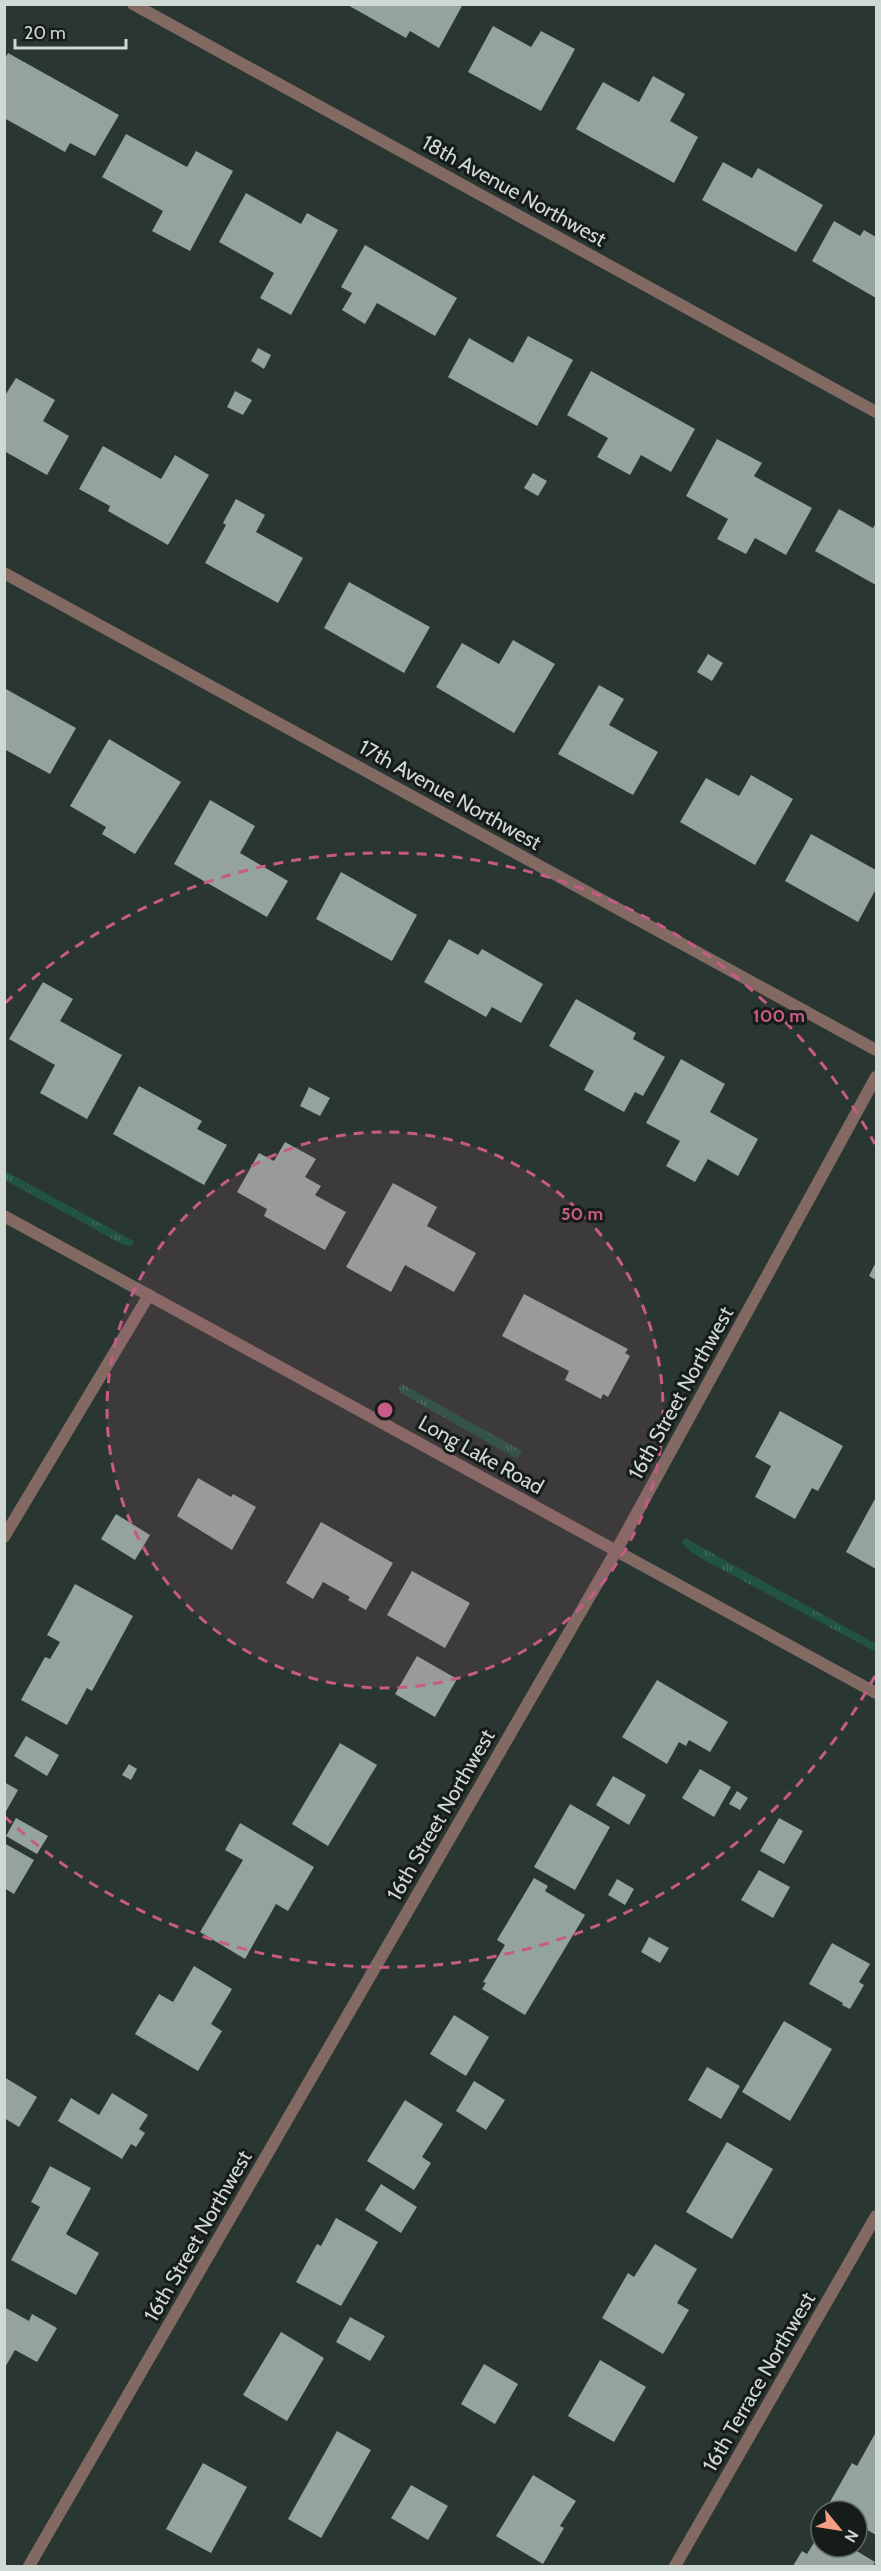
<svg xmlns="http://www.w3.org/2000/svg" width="881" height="2571" viewBox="0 0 881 2571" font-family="Cabin,sans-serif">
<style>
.grass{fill:url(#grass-tufts)}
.building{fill:#94a39c}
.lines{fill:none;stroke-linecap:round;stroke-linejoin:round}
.minor{stroke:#826a63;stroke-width:12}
.tertiary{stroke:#826a63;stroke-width:12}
.ring{fill:none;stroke:#c75b85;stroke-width:3;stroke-dasharray:10 8}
.labels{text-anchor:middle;stroke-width:6;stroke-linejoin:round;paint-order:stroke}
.street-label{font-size:21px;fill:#d0d8d4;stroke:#161c1a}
.centre{fill:#c75b85;stroke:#161c1a;stroke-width:3}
.ring-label{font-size:18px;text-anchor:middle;font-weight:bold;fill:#c75b85;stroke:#161c1a;stroke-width:6;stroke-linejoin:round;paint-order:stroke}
</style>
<defs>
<pattern id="grass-tufts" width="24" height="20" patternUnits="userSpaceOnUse" patternTransform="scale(1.5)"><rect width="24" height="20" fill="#225341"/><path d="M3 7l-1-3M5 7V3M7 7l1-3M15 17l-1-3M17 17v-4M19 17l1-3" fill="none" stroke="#416b5c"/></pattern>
</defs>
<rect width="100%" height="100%" fill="#293631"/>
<path class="grass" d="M5,1171L135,1242L130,1246L122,1244L5,1180Z
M402,1384L522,1451L517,1459L401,1393L399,1388Z
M685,1538L876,1644V1652L706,1561L691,1552L682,1543Z"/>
<path class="building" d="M346,4H463L439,48L410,31L406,38Z
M493,26L531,47L541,31L575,49L541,111L468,72Z
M8,53L119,115L95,156L70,143L65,152L4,118V60Z
M653,76L685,94L670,121L698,137L674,183L576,129L603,82L639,102Z
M126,134L187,167L196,151L233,171L190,251L152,231L163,211L102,177Z
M723,162L752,178L758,168L823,205L796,252L702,200Z
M246,193L301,224L307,213L338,230L291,315L260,298L274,273L219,242Z
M834,221L860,236L864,230L876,237V298L812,261Z
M365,245L457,298L435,336L377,303L365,324L342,310L352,293L341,287Z
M528,336L573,360L537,426L448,377L469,338L513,363Z
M258,348L271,355L264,369L251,361Z
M591,371L695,429L671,472L641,455L630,475L597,457L608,438L567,415Z
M16,378L55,400L43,421L69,436L47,475L4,451V397Z
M235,391L252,400L243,415L227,407Z
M717,439L762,463L754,476L812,508L786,555L755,538L746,554L717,539L728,519L686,496Z
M103,446L161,479L175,455L209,475L168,545L108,511L110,506L79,489Z
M533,473L547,481L538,496L524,488Z
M236,499L265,515L256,532L303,558L278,603L205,563L226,525L223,523Z
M839,509L873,528L876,523V585L815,551Z
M349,582L430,627L404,673L324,628Z
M513,640L555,664L514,733L436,687L462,643L499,664Z
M708,654L723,663L712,681L697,672Z
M599,685L624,699L609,725L658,752L633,795L558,754Z
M4,688L76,728L50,774L4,749Z
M109,739L181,782L135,854L102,834L106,827L70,806Z
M751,775L793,799L755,865L680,822L706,778L739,796Z
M210,800L255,826L240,853L288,881L267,917L174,864Z
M811,834L876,870V889L858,922L785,881Z
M341,872L417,915L392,961L316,919Z
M449,939L478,955L482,949L543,984L521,1023L492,1007L486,1017L424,982Z
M43,982L73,999L60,1021L122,1055L87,1119L40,1093L55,1065L9,1039Z
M576,999L636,1033L633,1039L665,1057L643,1096L635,1092L624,1112L584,1090L594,1071L549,1046Z
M681,1059L725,1084L710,1112L758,1139L738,1176L708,1159L695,1182L666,1166L680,1141L646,1123Z
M139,1086L202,1121L197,1129L227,1145L204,1185L113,1134Z
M309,1087L330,1098L320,1116L300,1106Z
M285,1142L316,1159L305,1177L321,1186L315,1195L346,1212L325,1250L264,1216L267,1209L237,1192L259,1153L274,1161Z
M393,1183L437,1207L427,1226L476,1253L454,1292L405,1265L391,1292L346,1267Z
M876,1262V1280L869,1276Z
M524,1294L628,1349L625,1353L630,1356L608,1397L603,1394L601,1399L565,1380L569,1371L502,1336Z
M780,1411L843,1446L818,1491L812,1488L795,1519L755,1497L771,1466L755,1457Z
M198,1478L231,1497L233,1494L256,1507L232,1550L177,1516Z
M876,1497V1569L846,1552Z
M116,1514L150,1535L135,1560L101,1539Z
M321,1522L393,1563L366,1610L348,1600L350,1597L323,1582L313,1599L286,1583Z
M412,1571L470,1603L445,1648L387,1615Z
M75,1584L133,1616L92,1691L87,1688L67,1725L21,1700L45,1657L50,1659L60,1642L47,1635Z
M417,1656L457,1679L435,1717L395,1694Z
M657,1680L728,1722L710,1752L689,1740L686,1746L679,1742L667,1764L622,1737Z
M26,1736L59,1755L47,1776L14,1756Z
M340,1743L377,1765L328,1846L292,1824Z
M129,1764L137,1769L131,1780L122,1775Z
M700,1769L731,1787L714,1817L682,1798Z
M613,1776L646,1795L629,1825L596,1805Z
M4,1782L18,1790L4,1815Z
M737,1791L748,1798L740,1810L729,1804Z
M570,1804L610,1827L575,1890L534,1867Z
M16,1818L48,1836L37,1854L6,1836Z
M779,1818L803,1831L784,1864L760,1851Z
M240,1823L314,1867L288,1911L276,1904L245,1959L200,1932L243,1860L225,1850Z
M4,1843L34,1860L14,1894L4,1888Z
M759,1870L790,1887L773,1918L741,1900Z
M534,1878L548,1886L545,1891L585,1915L525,2015L482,1989L486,1983L483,1982L505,1945L497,1940Z
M617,1879L634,1889L625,1905L608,1895Z
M649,1937L669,1948L660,1963L641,1952Z
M832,1943L870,1964L859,1982L864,1985L850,2009L842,2005L843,2003L809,1984Z
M194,1966L232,1989L211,2024L222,2031L198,2071L135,2034L159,1994L173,2002Z
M454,2015L489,2037L466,2076L430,2054Z
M784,2021L832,2049L790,2121L742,2092Z
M707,2067L740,2086L721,2119L688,2100Z
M4,2077L37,2097L19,2127L4,2118Z
M474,2081L505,2100L486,2130L456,2111Z
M112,2093L148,2115L139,2129L145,2133L136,2147L131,2144L122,2159L58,2121L71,2098L99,2115Z
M405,2100L443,2124L422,2157L431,2163L414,2190L367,2161Z
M727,2142L773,2169L732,2239L686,2212Z
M50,2166L91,2188L66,2234L99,2253L76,2295L11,2260L40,2207L31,2202Z
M381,2184L417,2207L401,2233L365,2210Z
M336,2218L378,2242L341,2306L296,2282L317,2244L321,2246Z
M655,2244L697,2269L677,2303L689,2310L663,2354L602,2318L628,2273L634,2277Z
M4,2307L29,2321L32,2314L57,2328L37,2362L15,2350L4,2369Z
M350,2317L385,2336L370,2361L336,2342Z
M281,2332L324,2358L287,2421L243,2395Z
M600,2360L646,2387L614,2442L568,2416Z
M484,2364L518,2384L495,2424L461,2404Z
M337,2431L371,2450L321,2538L288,2519Z
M876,2432V2535L857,2524V2511H834L827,2507L852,2463L857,2466Z
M203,2463L247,2487L211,2553L166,2529Z
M533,2475L576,2501L560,2526L564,2528L543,2564L496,2536Z
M411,2485L448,2506L428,2540L391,2518Z
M821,2531V2547H850L875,2562L873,2566H793L802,2551L807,2554Z"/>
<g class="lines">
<path class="minor" d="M133,4L876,412
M4,573L876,1050
M4,1537L149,1295
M29,2566L616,1551L876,1077
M675,2566L876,2216"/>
<path class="tertiary" d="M4,1216L876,1693"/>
</g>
<circle cx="385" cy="1410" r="278" fill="#c75b85" fill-opacity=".12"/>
<g class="ring">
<circle cx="385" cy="1410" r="278"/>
<path d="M875 1676A557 557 0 0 1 5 1817M5 1003A557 557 0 0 1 875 1144"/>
</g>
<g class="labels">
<g class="street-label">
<text transform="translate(514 191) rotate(29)" y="7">18th Avenue Northwest</text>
<text transform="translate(450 795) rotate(29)" y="7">17th Avenue Northwest</text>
<text transform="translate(681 1393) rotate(-61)" y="7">16th Street Northwest</text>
<text transform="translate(481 1455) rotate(29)" y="7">Long Lake Road</text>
<text transform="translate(441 1815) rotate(-60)" y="7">16th Street Northwest</text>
<text transform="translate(198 2236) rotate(-60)" y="7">16th Street Northwest</text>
<text transform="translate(759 2382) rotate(-60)" y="7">16th Terrace Northwest</text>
</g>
</g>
<circle cx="385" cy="1410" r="9" class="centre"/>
<g class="ring-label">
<text x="779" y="1022">100 m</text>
<text x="582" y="1220">50 m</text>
</g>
<rect width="881" height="2571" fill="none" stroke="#d0d8d4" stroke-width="12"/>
<g transform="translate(839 2529) rotate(120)"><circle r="28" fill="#161c1a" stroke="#606764" stroke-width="1.5"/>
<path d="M0-4.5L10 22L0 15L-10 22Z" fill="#f39f85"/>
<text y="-9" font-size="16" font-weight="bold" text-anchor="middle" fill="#d0d8d4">N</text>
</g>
<path d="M15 39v9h111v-9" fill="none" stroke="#d0d8d4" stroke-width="3"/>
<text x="24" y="39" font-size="18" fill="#d0d8d4" stroke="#161c1a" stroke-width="4.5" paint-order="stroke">20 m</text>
</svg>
